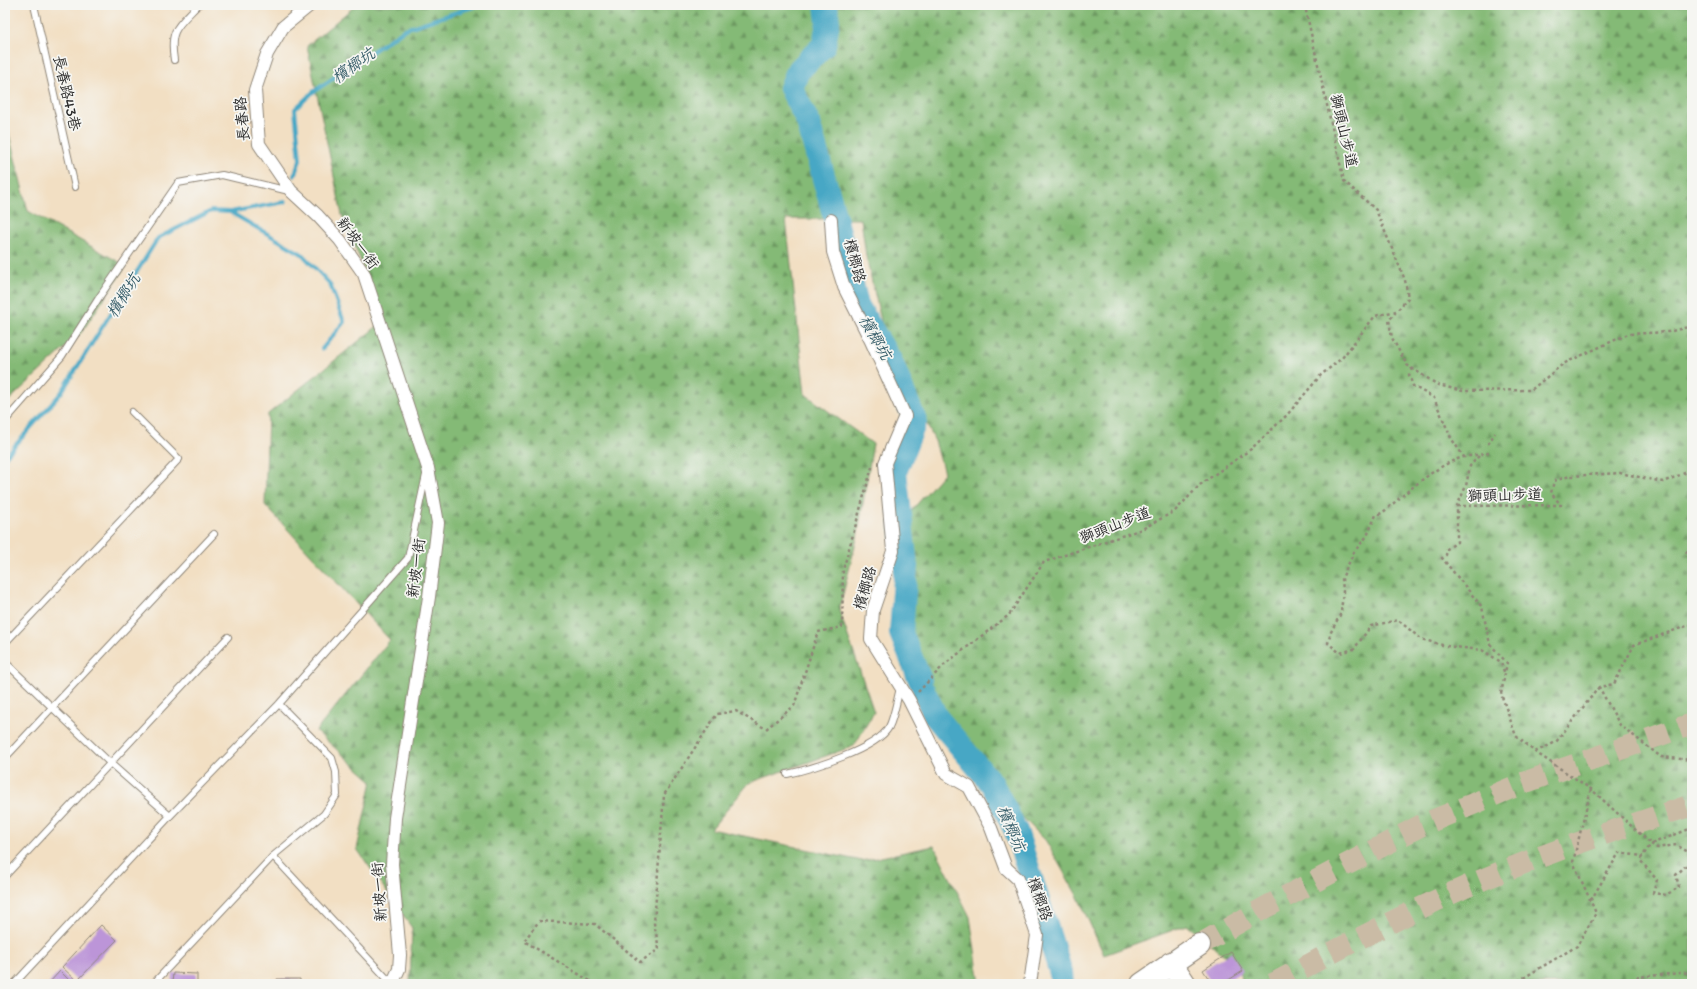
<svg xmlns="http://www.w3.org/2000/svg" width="1697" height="989" viewBox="0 0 1697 989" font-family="Itim,'LXGW WenKai TC',sans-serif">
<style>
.forest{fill:url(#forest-firs);stroke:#587250}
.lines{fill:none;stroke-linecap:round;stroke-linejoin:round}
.stream{stroke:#46a7c5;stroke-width:4}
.river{stroke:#46a7c5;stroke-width:24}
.building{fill:#bc95d8}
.motorway-tunnel{stroke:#cabba5;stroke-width:22;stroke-dasharray:22 11;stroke-linecap:butt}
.service-casing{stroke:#8e8577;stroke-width:8}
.minor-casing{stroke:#8e8577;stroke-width:14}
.motorway-casing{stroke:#8e8577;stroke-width:24}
.path{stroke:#8e8577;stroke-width:2.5;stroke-dasharray:3 3;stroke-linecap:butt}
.service{stroke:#fff;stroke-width:6}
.minor{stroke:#fff;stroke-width:12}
.motorway{stroke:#fff;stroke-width:22}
.labels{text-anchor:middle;stroke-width:3.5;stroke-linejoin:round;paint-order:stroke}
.street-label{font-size:15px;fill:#2b2b2b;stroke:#f6f6f2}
.water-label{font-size:16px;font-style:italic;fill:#365d69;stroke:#f6f6f2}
</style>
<defs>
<pattern id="forest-firs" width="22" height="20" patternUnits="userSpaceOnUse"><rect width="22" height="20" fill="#84ba76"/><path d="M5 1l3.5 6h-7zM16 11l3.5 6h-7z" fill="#6c9761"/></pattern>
</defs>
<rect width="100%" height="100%" fill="#f6f6f2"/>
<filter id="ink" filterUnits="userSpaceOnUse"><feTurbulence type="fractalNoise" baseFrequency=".025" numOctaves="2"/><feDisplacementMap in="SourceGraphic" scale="8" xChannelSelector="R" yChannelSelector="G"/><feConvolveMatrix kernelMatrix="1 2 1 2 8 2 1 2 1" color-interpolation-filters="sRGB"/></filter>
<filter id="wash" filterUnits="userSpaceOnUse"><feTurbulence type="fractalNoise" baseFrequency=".012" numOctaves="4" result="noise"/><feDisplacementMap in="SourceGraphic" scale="16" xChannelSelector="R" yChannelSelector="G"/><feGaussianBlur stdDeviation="0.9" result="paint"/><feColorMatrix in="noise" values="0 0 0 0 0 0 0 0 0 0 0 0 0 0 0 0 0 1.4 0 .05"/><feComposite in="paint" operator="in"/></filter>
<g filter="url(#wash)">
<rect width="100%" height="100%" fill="#f2dfc3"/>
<path class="forest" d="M356,5H1692V984H1243L1239,967L1187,925L1104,955L1078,897L1046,841L990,784L902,667L906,517L944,473L935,441L886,342L866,256L861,219H786L805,394L873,444L857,538L839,610L874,712L854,746L749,783L711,829L862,861L934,846L970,917L980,984H410L412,928L357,849L372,781L316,731L390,640L265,505L268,414L385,320L342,215L307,46Z
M5,118L28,211L126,266L81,333L5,404Z"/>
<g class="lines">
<path class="stream" d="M294,176L300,160L295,109L313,92L405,29L479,5
M230,212L302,254L330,284L344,322L322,349
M5,457L61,393L158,238L211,211L230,212L285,202"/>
<path class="river" d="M826,5L828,22L824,45L798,71L791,88L808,122L843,246L857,305L891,362L915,421L895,472L906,566L901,633L920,680
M924,692L936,717L992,784L1016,831L1061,973L1062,984"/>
</g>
<g id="blocks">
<path class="building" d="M101,925L117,940L77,981L62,967Z
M1231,952L1243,971L1222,984H1212L1203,970Z
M60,971L73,984H48Z
M173,973L197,974V984H172Z
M277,979H300V984H277Z"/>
</g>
</g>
<g filter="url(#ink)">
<use href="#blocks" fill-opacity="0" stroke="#8e8577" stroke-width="1"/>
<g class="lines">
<path class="motorway-tunnel" d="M1199,945L1266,907L1420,826L1523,783L1692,724
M1273,984C1338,949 1403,915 1470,885C1542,854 1618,829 1692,805"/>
<g class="service-casing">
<path id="service" d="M34,5L75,187
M174,60C169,29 178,26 198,5
M5,421L62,356L100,296L178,183L222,175L289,191
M5,643L179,459L132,412
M5,662L110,763L170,816
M5,758L214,534
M787,774C811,769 877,749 889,727C894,718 897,699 900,688
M273,856L392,984
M5,876L228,637
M14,984L170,816L279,704L408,558L426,475
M153,984L273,856L324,814L337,795L336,772L332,758L279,704"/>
</g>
<g class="minor-casing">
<path id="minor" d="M310,5L283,27L267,54L255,90L259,144L291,191L318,216L340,240L364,274L428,468L438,523L429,597L395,818L392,864L400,955L399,969L392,984
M831,220L833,252L844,287L871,341L905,416L885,463L893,551L873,610L871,639L909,700L946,774L969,787L991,828L1006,868L1018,879L1037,935L1030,984"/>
</g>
<g class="motorway-casing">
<path id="motorway" d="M1171,963L1185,984
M1142,984L1199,945"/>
</g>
<path class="path" d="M1303,5L1306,11L1344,181L1376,210L1405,280L1408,298L1389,320L1392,338L1407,365L1438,385L1463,391L1531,390L1563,364L1628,334L1668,332L1692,326
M1412,368L1409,375L1413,386L1434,398L1451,438L1464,457
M1488,444L1495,433
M1489,453C1481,455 1472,455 1464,457C1436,464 1404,495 1382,513L1376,515L1367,536L1354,552L1342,578L1343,592L1341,613L1331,632L1328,643L1340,653L1354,649L1371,626L1398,620L1421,639L1446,646L1482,650L1501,662L1505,675
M1479,456L1470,466L1466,486L1457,506V542L1447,549L1446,555L1442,558L1482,607L1490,644L1507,663L1501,694L1516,736L1535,752L1591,789L1651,844L1692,828
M1457,506L1561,505L1551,493L1554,481L1570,476L1620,473L1663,482L1692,470
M1686,553L1692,545
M1692,624L1634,645L1614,684L1599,687L1620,725L1661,757L1692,760
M918,692L945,664L1009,615L1044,562L1142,529L1175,511L1201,484L1251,449L1287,415L1321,375L1342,358L1375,316L1396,311
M1535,752L1556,742L1599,687
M1692,854L1676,845L1657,848L1651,844L1640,860L1657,880L1653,893L1666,895L1679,887L1676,875L1692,860
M1591,900L1619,853L1643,856
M595,984L524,941L539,921L595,924L640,962L659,949L654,923L664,795L717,714L736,711L766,729L794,706L818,632L842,627L843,570L872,467
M1513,984L1577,946L1596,913L1573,862L1591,789
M1634,984L1638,977L1692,972"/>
<use href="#service" class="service"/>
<use href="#minor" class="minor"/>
<use href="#motorway" class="motorway"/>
</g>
</g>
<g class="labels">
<g class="street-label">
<text transform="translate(67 93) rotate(77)" y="5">長春路43巷</text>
<text transform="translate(242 119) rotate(-95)" y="5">長春路</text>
<text transform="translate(1344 131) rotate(77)" y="5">獅頭山步道</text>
<text transform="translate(358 243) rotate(54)" y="5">新坡一街</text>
<text transform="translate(855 261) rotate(75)" y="5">檳榔路</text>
<text transform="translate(1505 495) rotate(-1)" y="5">獅頭山步道</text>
<text transform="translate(1115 525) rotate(-21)" y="5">獅頭山步道</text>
<text transform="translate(416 568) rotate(-83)" y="5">新坡一街</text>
<text transform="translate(865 588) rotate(-74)" y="5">檳榔路</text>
<text transform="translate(379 892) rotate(-94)" y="5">新坡一街</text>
<text transform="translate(1040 899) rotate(70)" y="5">檳榔路</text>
</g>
<g class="water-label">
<text transform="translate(353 65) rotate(-35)" y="6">檳榔坑</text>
<text transform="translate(123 295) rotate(-58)" y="6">檳榔坑</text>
<text transform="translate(876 337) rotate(60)" y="6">檳榔坑</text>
<text transform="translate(1012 828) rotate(67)" y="6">檳榔坑</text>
</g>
</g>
<rect width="1697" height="989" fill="none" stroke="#f6f6f2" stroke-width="20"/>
</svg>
